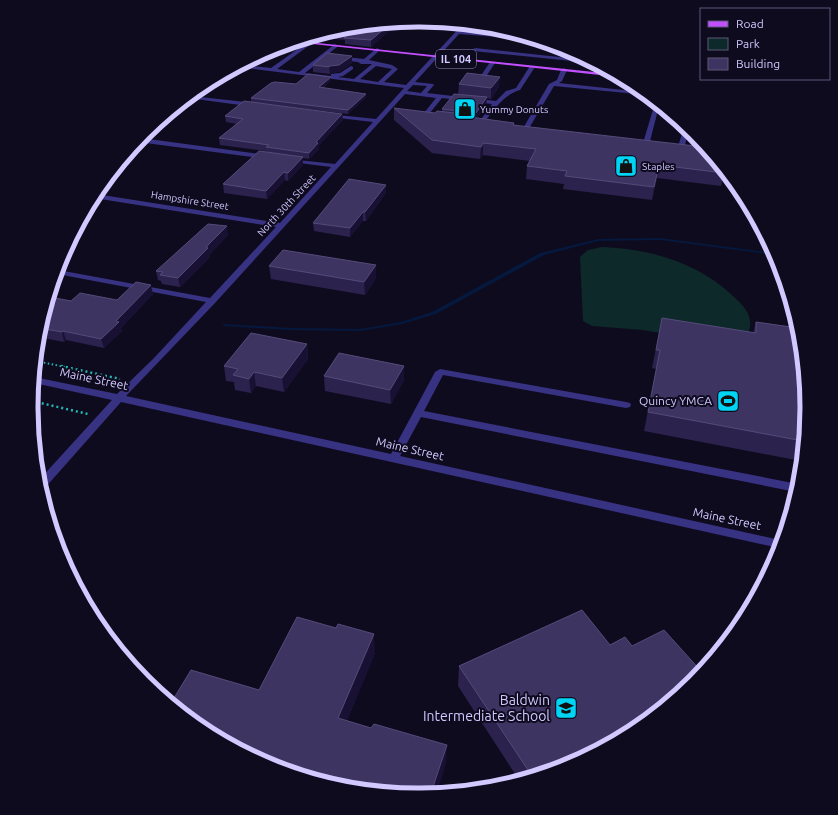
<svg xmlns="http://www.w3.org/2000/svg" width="838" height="815" viewBox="0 0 838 815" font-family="Ubuntu,sans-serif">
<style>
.green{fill:#0d2929}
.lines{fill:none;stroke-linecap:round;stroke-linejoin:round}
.stream{fill:#05183d;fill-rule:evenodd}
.path-far1{stroke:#24b7b3;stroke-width:2;stroke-dasharray:1.5 2.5;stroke-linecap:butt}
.path{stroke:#24b7b3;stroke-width:2.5;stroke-dasharray:2 3;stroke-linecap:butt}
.minor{fill:#383282;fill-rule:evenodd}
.major{fill:#c350ff;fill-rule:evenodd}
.wall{fill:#2c224e}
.shaded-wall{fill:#191133}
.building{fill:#3e3461;stroke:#554b7a}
.labels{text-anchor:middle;stroke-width:4;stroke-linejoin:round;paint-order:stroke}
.far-poi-label{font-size:10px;fill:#d1c9ff;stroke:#0f0b1f;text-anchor:start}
.far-street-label{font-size:10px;fill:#d1c9ff;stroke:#0f0b1f}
.shield{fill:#0f0b1f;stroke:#9790bc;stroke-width:1}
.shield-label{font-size:11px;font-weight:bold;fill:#d1c9ff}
.street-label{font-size:12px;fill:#d1c9ff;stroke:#0f0b1f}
.poi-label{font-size:12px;fill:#d1c9ff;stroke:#0f0b1f;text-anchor:end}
.near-poi-label{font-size:14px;fill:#d1c9ff;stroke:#0f0b1f;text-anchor:end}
.rim{fill:none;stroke:#d1c9ff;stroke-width:5}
</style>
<rect width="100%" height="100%" fill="#0f0b1f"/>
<path class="green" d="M602,247C650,249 697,262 733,296C747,309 755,318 747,337L729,345L643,330L592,326L583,321L580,257L588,250Z"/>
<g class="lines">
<path class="stream" d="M660,238L773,253L775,255L660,240L598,241L544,255L436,314L402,324L360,331L290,330L224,326L222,325L224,324L290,328L360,329L401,322L432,312L540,253L598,239Z"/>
<path class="path-far1" d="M36,361L65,367"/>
<path class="path" d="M61,366L120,379
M32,401L88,414"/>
<path class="minor" d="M463,24L467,25L462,31L525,37L536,40L459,34L415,82L433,84L434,85L427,93L496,101L506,91L516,88L530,66H534L535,67L520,90C503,95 492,112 482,126L480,127L477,125L492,104L442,98L425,119L423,120L420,118L436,98L405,94L215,303L126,396L391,454L435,372L440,369L626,402L630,403L631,405L630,407L626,408L443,375L424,411L798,484L796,492L421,417L400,456L780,540H782L779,548L121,402L44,489L41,490L39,480L112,400L34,383V377L117,394L154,358L206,302L57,274L58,270L210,298L276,227L94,198L96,194L280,223L331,167L291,162L288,160L289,159L335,164L373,122L330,117L327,115L328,114L376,119L404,88L238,67L242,65H246L270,50L271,52L252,66L271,68L309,41L312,43L311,44L277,69L299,72L335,44L338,46L337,47L327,55L364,59L377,48L380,50L369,60L392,65L398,69L384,82L406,85ZM324,58L358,62L361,64H372L354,79L338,77L343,76L353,69V67L351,66L340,73L331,74V76L305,73ZM376,66L392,69L378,82L360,79ZM413,85L427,86L421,93L407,91Z
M475,48L587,60L592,63L473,51L472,50Z
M490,62L495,63L481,84H477L476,83Z
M564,68L567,70L562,81L559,83L642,92L647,95L554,86L528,130L523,131L522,130L549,84L557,80L561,70Z
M191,96L255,103L258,105L255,107L188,98Z
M655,103L659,106L649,145L646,147L637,146V144L643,143Z
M684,127L689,130L684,148L707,151L710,155L678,151L677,150Z
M141,138L267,155L270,157L267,159L138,142Z"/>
<path class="major" d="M299,41L613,74L618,77L294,42Z"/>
</g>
<path class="wall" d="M387,24H390V30L371,47L345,44V40L313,37L344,27Z
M352,56V63L339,72L331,73L330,74L313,72V65Z
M226,73L210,85L205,84Z
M331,77V80L323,88L366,94V97L348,114L252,102L343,120L319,145V149L309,159L303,158V165L288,181L285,180L267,199L224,193L223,184L267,152L266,151L220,145L219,138L237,124L226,122L225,116L251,102V98L296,84Z
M459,84L499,87L491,99L487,98L486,105L477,118L514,125L724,172L721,186L657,178L652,200L563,189L564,184L526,179L527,166L530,161L483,155L480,159L432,153L394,120V108L435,113L442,111V109L458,94Z
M386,185V193L366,221H363L350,237L314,231L313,223Z
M228,235L209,255L210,257L180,287L162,284L161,281L158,280L156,271Z
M269,266L376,278L365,295L271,279Z
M153,294L121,328L122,331L104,348L66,340L64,342L38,337L39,332L50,297L71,301L117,300Z
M662,318L753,333L756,322L806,408L801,461L644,431L656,369L652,368Z
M307,344L308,359L284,392L256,386L251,393L235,390L234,382L226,381L224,366Z
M324,376L404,380L391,404L325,391Z
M610,645L632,646L567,766L519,780L458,686L459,666Z"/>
<path class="shaded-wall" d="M387,23V27L390,24V30L371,47V40L382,24Z
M352,56V63L339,72L331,73L330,74L329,67L330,66Z
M226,73L210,85L209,82Z
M331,77V80L319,91V87Z
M500,77L499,87L491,99V88Z
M366,94V97L348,114V110Z
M487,97L486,105L475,121L476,113Z
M342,114L343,120L319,145V149L309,159V153L316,142Z
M483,143V155L480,159L481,147Z
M303,157V165L288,181V173Z
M659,165L657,178L652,200L654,187Z
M284,172L285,180L267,199L266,191Z
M386,185V193L366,221L365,212Z
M363,212V221L350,237V228Z
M227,226L228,235L209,255L210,257L180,287L178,278Z
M376,265V278L365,295L364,282Z
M151,285L153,294L121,328L122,331L104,348L101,339L116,321Z
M63,331L66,340L64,342L62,332Z
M307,344L308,359L284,392L282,378Z
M404,366V380L391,404L390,390Z
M254,372L256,386L251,393L249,379Z
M38,413L41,423L34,431L33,418Z
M374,634L375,654L340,738L338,718Z
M447,745L446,764L437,793L431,794Z"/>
<path class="building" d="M384,23L390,24L371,40L344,38L348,34L329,32L344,27Z
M327,53L352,56L339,65L330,66L329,67L313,65Z
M467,73L500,77L491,88L459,84Z
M308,74L331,77L319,87L366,94L348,110L251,98L271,83L275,82L296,84Z
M454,94L487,97L476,113L442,109Z
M244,101L342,114L316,142L318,143L309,153L266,147L269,145L219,138L243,119L225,116Z
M394,108L435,113L437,111L472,115L470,117L514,123L513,125L704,147L724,172V173L659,165L654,187L565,176L567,171L527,166L536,149L483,143L481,147L432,140Z
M259,151L303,157L288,173L284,172L266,191L223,184Z
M349,179L386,185L365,212H363L350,228L313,223Z
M208,224L227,226L206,247L208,248L178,278L160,275L163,272L156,271Z
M283,250L376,265L364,282L269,266Z
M136,282L151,285L116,321L119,322L101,339L63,331L62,332L40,328L50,297L71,301L80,293L117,300Z
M662,318L756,333V322L798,328L799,332L806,408L803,441L648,412L660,350H656Z
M251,333L307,344L282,378L254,372L249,379L233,375L238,369L224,366Z
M339,353L404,366L390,390L324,376Z
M32,412L38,413L33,418Z
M582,610L610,645L625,637L632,646L664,630L701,671L693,682L634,730L567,766L532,776L459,666Z
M297,617L336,628L338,624L374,634L338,718L371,728L374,724L447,745L431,793L432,794L419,795L343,788L270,765L204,730L171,703L191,670L259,690Z"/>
<defs>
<g id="shop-square" transform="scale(1.15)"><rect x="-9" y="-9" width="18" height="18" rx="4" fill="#00d4f4" stroke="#0f0b1f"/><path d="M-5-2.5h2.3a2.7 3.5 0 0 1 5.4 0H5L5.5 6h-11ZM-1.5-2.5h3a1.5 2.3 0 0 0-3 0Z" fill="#111"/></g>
<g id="stadium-square" transform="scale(1.15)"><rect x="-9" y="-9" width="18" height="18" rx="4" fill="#00d4f4" stroke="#0f0b1f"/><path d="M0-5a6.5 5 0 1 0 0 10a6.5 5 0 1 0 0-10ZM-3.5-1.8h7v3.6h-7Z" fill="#111"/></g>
<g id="school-square" transform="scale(1.15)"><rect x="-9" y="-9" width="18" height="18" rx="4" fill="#00d4f4" stroke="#0f0b1f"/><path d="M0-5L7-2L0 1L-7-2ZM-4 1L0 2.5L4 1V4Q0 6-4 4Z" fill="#111"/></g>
</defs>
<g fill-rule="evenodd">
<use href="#shop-square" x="465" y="109"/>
<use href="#shop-square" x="626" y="166"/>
<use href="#stadium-square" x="728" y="401"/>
<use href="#school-square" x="566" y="708"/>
</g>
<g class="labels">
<g class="far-poi-label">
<text x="480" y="113">Yummy Donuts</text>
<text x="642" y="170">Staples</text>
</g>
<g class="far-street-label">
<text transform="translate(190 200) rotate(9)" y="4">Hampshire Street</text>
<text transform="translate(286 205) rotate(-47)" y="4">North 30th Street</text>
</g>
<rect class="shield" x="436" y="50" width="40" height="18" rx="3"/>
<g class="shield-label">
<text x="456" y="63">IL 104</text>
</g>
<g class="street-label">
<text transform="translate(94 379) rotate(12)" y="4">Maine Street</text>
<text transform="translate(410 449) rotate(13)" y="4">Maine Street</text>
<text transform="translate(727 519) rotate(12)" y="4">Maine Street</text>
</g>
<g class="poi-label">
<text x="712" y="405">Quincy YMCA</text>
</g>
<g class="near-poi-label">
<text x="550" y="705">Baldwin<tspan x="550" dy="16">Intermediate School</tspan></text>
</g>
</g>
<path d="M0 0H838V815H0ZM418 27H420A380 380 0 0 1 800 407V408A380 380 0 0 1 420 788H418A380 380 0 0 1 38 408V407A380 380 0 0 1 418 27Z" fill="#0f0b1f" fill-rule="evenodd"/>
<path class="rim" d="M418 27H420A380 380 0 0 1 800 407V408A380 380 0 0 1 420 788H418A380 380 0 0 1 38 408V407A380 380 0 0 1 418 27Z"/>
<rect x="700" y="8" width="130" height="72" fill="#0f0b1f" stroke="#5d5779"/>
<rect x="708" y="21" width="20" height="6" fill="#c350ff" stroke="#5d5779"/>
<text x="736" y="28" font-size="12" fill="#d1c9ff">Road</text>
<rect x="708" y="38" width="20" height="12" fill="#0d2929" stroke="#5d5779"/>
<text x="736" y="48" font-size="12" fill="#d1c9ff">Park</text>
<rect x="708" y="58" width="20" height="12" fill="#3e3461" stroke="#5d5779"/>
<text x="736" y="68" font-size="12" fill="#d1c9ff">Building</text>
</svg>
